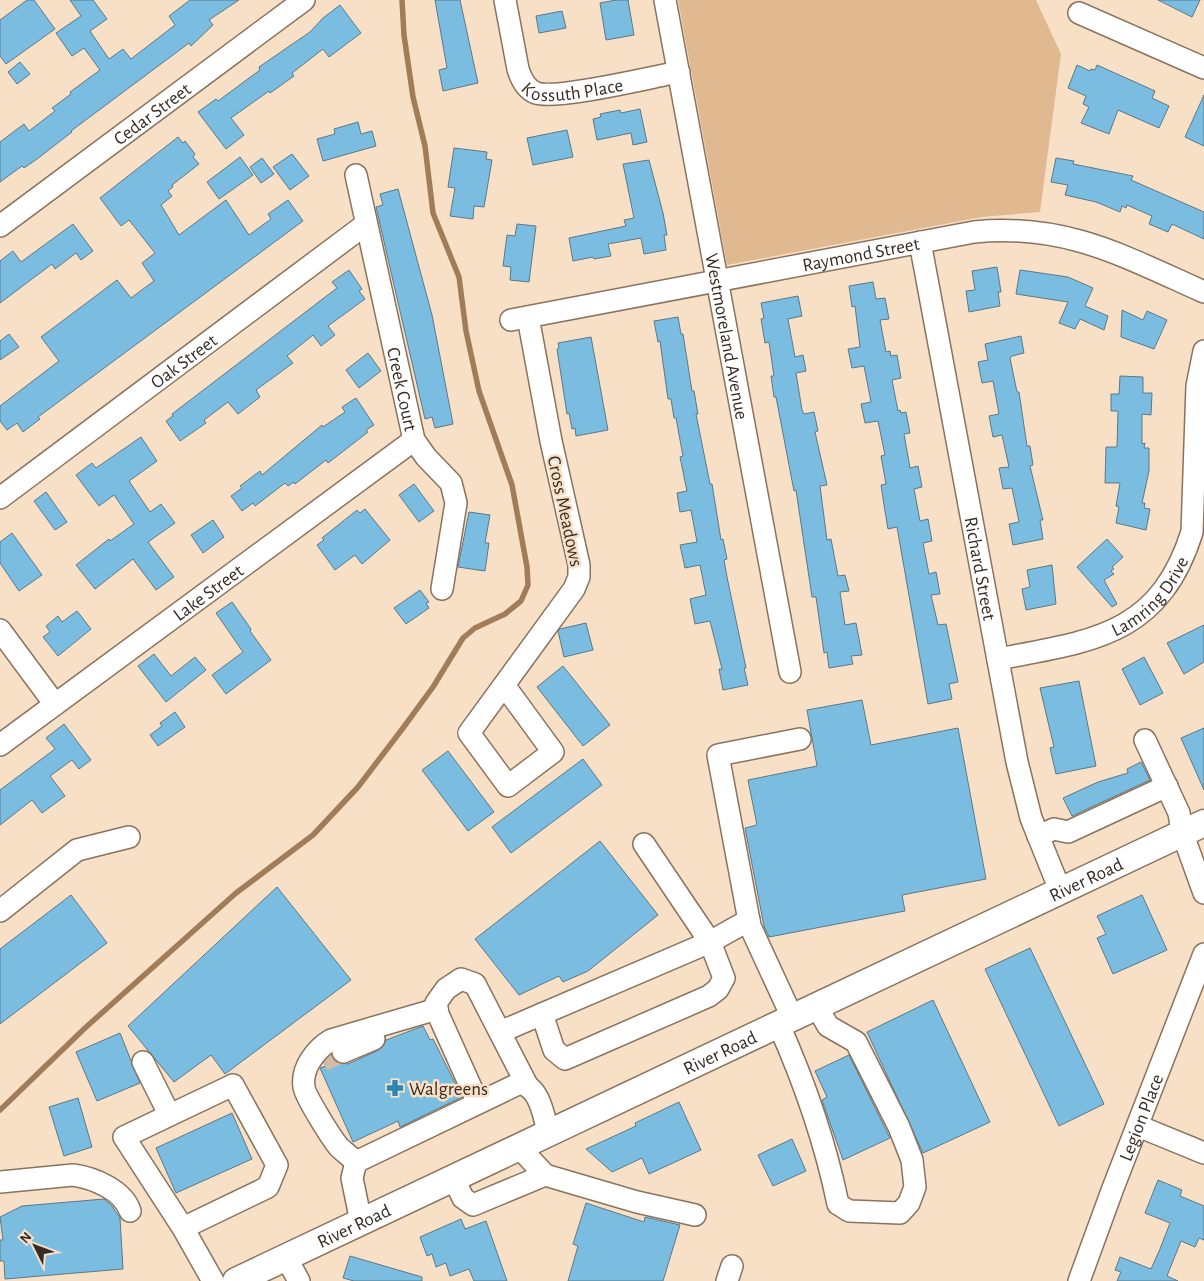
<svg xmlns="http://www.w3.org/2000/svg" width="1204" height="1281" viewBox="0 0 1204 1281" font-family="'Alegreya Sans',sans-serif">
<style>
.green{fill:#e1b991}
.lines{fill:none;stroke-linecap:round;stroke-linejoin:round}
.stream{stroke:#a07c58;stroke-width:5.5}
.building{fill:#7bbde1;stroke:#5b7888}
.minor-tunnel{stroke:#d1bca6;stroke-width:21;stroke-dasharray:21 11;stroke-linecap:butt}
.minor-casing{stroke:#89735e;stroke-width:24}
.major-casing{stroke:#89735e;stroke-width:29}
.minor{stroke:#fff;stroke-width:21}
.major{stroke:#fff;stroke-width:26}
.labels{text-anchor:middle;stroke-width:5;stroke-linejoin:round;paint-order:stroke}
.street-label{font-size:19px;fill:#362c23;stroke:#f8e0c7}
.poi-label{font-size:19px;fill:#362c23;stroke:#f8e0c7;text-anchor:start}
</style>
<rect width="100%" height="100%" fill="#f8e0c7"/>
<path class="green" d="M678,0H1036L1061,54L1040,212L982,217L727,265Z"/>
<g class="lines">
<path class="stream" d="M0,1110L85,1028L236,893L313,835L358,787L403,728L433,687L463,638L475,628L505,614L521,601L528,585L527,567L512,485L479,391L466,331L459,277L433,213L425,146L413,97L404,35L402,0"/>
</g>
<path class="building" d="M27,0H34L55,29L6,64L0,56V20Z
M70,0H93L107,19L90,31L109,59L123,49L131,59L175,25L169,16L190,0H239L209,20L213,25L191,46L189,43L71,131L72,132L37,159L24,168L22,166L0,182V142L24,124L29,131L55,111L52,108L71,94L70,92L100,70L84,48L72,56L56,33L81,16Z
M435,0H460L478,83L443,91L439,70L447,68Z
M616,0H628L634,35L606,40L600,3Z
M1158,0H1200L1192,17Z
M340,5L361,33L329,57L323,49L292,73L294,76L270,93L269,91L231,118L244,135L226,149L198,112L216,99L218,101L260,70L259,67L310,32L323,18Z
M562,11L566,28L539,33L536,16Z
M20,62L30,74L17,84L8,72Z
M1077,65L1090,71L1091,69L1095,70L1097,65L1155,91L1152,98L1169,106L1159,128L1118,110L1109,134L1081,123L1089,107L1083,104L1086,96L1068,88Z
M1204,95V146L1185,137Z
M640,109L647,142L633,145L631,133L597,140L593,119L601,117L600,114L620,110L621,113Z
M358,122L361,134L372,131L376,146L323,161L317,139L335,134L334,129Z
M567,130L573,157L533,165L527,138Z
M178,137L183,143L185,141L195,154L193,157L199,164L172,185L173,187L168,191L172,196L161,205L179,235L226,200L249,235L271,219L268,214L288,200L303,221L38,417L40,419L23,432L17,423L7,430L0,421V406L59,361L41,337L117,280L131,298L154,281L142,263L155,253L129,220L121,226L100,198Z
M454,148L487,152L486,159L492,160L484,207L474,206L473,219L450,216L455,188L448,187Z
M292,154L309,176L290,190L273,167Z
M240,157L253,175L219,199L207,182Z
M262,158L274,174L261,183L250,167Z
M1056,158L1074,161L1073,164L1133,176L1131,180L1204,212V239L1172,224L1168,232L1149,224L1152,216L1127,205L1126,208L1122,206L1120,212L1096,202L1065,195L1068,185L1051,182Z
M649,160L663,213L667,235H664L666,250L644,254L641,238L608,244L611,256L594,259L593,257L573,261L569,238L626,226L624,220L634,218L623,164Z
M398,189L432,315L453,424L435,428L432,417L425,419L376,207L383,205L380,194Z
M73,224L93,251L81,260L76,253L55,269L52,264L0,303V261L13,251L21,262Z
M517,224L536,226L529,282L510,280L511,267L503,266L507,235L515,236Z
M997,267L1001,292H998L1000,306L969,312L966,291L975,290L972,271Z
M349,270L362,289L359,291L365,299L328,326L335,335L321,346L313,335L287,356L293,363L256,390L260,397L238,414L228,402L204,420L206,423L180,441L166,421L173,416L172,414L337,288L332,282Z
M1020,270L1068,277L1093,288L1085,306L1108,316L1104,330L1080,319L1075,329L1059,323L1068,302L1016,294Z
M873,282L876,299L885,298L889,319L880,320L886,352L890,351L891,356L897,355L901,378L892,380L898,411L900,410L901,413L906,412L910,433L904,434L910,468L918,466L922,487L914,489L920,521L928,519L932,541L923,543L929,574L936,572L940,594L931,595L938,625L946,624L958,682L949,684L952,699L928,704L897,527L888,529L885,511L881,485L886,484L881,456L885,455L878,421L865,423L861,404L871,402L864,366L852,368L848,349L860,347L855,306L852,307L849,286Z
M798,296L802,316L788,319L795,357L803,355L806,371L796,373L802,410L804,414L814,412L818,431L815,432L827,485L820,486L827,540L831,539L838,576L845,575L849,591L840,592L845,625L856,623L862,655L851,656L853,664L829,668L827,652L824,653L816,597H812L796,490L794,491L776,397H774L771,376H774L769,342L765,343L761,319L764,318L761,303Z
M1122,310L1143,320L1147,311L1167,320L1154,349L1121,337Z
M678,317L681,334H683L692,391H694L698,414H696L710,484H712L721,540L723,539L727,559L724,560L727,577L746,668H744L748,685L723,690L719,669H722L710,621L695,624L690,599L706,595L700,565L685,568L680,545L697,542L691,510L680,512L677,493L687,491L680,457L683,456L676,418H674L671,399H668L660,341L658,342L654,321Z
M9,334L19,347L0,360V341Z
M1021,336L1024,353L1012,356L1010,358L1017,392H1019L1027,446H1030L1033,465L1030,466L1043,520H1040L1043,539L1013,545L1009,524L1019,522L1012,488L1003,489L999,468L1009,467L1002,435L993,437L989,416L999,414L993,381L982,383L978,362L988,360L985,344Z
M591,337L608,430L576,436L575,428L572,429L569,413L567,414L557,349L559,348L558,343Z
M368,353L381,371L359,388L346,370Z
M1120,376L1143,377V393H1152L1151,415L1142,414V444L1145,443L1144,448H1149V471L1142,503H1145L1144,508L1150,509L1146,530L1116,523L1119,507L1116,506L1120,483H1105L1106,447H1117L1118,411H1111V394H1119Z
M356,398L374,425L366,430L368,432L328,463L326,460L295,484L294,482L288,486L285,483L255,506L253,503L242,511L231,496L242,488L240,486L260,471L262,475L322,425L323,427L345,412L342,407Z
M141,437L157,461L129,481L150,512L161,504L175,523L148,542L174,577L156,590L133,559L95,589L76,565L109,539L110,541L134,524L114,495L99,506L76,475L92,463L96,468Z
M414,484L434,511L419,522L399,495Z
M46,492L67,522L55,530L34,501Z
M365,509L390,540L362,564L355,555L335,570L317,545L324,540L322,538L357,510L360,513Z
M469,512L490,515L485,543H489L485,571L458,567Z
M213,520L224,537L203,553L191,535Z
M12,533L42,575L19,591L0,563V542Z
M1107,539L1123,557L1112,567L1114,569L1111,571L1114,574L1104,580L1117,604L1112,607L1077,567Z
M1052,565L1056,604L1026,610L1022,589L1030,587L1027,570Z
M420,590L429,602L426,603L429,608L406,624L394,608Z
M232,602L251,629L250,631L271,660L226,694L212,675L243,652L216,613Z
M77,611L91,629L58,656L43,637L50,632L46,626L58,616L62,622Z
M586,623L593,650L564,657L558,631L560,629Z
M1204,625V662L1184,674L1167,643Z
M154,654L171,676L195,657L206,670L166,702L138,666Z
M1144,657L1163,693L1140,705L1122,669Z
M563,666L610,725L583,746L537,687Z
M1079,681L1096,766L1056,774L1050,748L1054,747L1040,688Z
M862,700L871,745L958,728L986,879L902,895L905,911L769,937L764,926L745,828L757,825L748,780L817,766L807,710Z
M175,712L185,727L158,746L150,735L162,726L160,723Z
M64,724L91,760L79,769L72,760L50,776L65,796L42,813L32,800L0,825V790L55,749L46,738Z
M1204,728V790L1181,738Z
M448,751L494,812L468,831L422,770Z
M583,759L602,785L511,853L492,827Z
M1141,762L1150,780L1072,816L1063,798L1098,782L1128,773L1127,769Z
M600,841L658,915L588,971L563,982L559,976L519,995L475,939Z
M277,887L351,980L225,1074L211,1055L174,1082L128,1026Z
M71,895L107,943L0,1024V949Z
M1142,895L1167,950L1113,974L1097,938L1106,934L1097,916Z
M1030,948L1104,1104L1059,1126L985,969Z
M933,1000L990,1122L923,1153L867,1032Z
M423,1026L430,1040L433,1039L462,1097L400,1127L398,1121L353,1142L320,1068L326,1066L324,1063L331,1055L336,1062L348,1064L379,1050L386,1040Z
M120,1033L140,1083L97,1101L76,1052Z
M849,1055L890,1138L843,1160L822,1100L827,1097L815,1071Z
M78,1098L92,1147L64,1156L49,1107Z
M679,1102L701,1150L649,1174L642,1158L612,1172L586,1149L636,1126L635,1123Z
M232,1113L252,1159L176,1193L156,1148Z
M792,1139L806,1171L773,1186L758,1155Z
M1158,1180L1182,1190L1180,1196L1204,1206V1240L1199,1238L1195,1247L1181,1241L1167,1276L1178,1281H1117L1121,1272L1115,1270L1120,1257L1151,1269L1160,1249L1170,1223L1145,1213Z
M104,1199L112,1206L120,1218L123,1269L5,1279L4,1261H0V1240H3L0,1217L22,1206Z
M586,1203L644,1222L645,1217L680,1225L663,1281H568L578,1246L573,1244Z
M461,1219L465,1229L486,1221L507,1281H474L469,1269L450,1276L446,1263L436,1267L432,1254L427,1256L420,1237Z
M350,1256L422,1277V1281H354L343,1278Z"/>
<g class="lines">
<path class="minor-tunnel" d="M323,1061L343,1052"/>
<g class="minor-casing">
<g id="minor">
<path id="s1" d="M505,0L518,69C521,79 526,89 536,93C558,100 651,77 679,72"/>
<path id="s2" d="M665,0L790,672"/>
<path d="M1079,13L1204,68"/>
<path id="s3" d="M356,175L414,440L426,457L451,483L456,503L442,589"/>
<path id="s4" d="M0,226L304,0"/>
<path id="s5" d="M920,242L1017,762L1031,818L1060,890"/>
<path id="s6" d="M511,320L974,232C1066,223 1123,256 1204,292"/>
<path id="s7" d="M0,498L366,224"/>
<path d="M0,630L54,703"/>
<path id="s8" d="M998,659C1092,641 1159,636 1192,532L1197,386L1204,351"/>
<path d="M504,685L553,752L508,786L469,733L574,589L579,577V565L551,441L528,317"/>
<path d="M1145,740L1179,813L1182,832L1204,893"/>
<path id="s9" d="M0,745L414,440"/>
<path d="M1038,836L1054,829L1068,832L1167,786"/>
<path d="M0,911L77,850L129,837"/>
<path d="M542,1014L554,1050L565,1059L709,996L718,989L724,978L710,942L644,844"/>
<path d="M792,1017L750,926L718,755L800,739"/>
<path d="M778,1023C804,1081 825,1141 838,1204L849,1211L900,1213L909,1203L915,1187L912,1160L899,1127L856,1042L828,1026L816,1005"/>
<path d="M500,1032L710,942L749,920"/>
<path d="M343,1052L374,1039"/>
<path d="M143,1062L169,1114"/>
<path d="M478,1103L438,1014L436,1003L446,989L461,979L475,984L527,1085"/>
<path d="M1138,1126L1204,1153"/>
<path d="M518,1146L545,1175L637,1202L695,1215"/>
<path d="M356,1162C351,1157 344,1152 339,1147C332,1139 305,1096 304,1087C301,1068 316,1049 331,1040L437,1009"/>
<path d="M453,1177L463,1198L473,1205L545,1175"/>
<path d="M0,1182L73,1175C94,1178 123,1190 130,1211"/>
<path d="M361,1222L352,1178L356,1162L520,1083C540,1088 543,1114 548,1131"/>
<path d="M183,1228L268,1187L277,1165L233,1085L124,1137L183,1228L213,1281"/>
<path d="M287,1259L299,1281"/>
<path d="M727,1281L732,1266"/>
<path id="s10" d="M1079,1281L1113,1188L1204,954"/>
</g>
</g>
<g class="major-casing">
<g id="major">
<path id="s11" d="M236,1281L1204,823"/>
</g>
</g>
<use href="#minor" class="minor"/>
<use href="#major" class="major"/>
</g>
<defs>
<g id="pharmacy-bare" transform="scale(1.35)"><path d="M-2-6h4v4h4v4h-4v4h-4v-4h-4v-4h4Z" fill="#2887b3" stroke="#f8e0c7" stroke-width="2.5" paint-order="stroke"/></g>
</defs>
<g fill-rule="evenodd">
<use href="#pharmacy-bare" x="395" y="1088"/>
</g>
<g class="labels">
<g class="street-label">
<text dy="7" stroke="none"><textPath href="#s1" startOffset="138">Kossuth Place</textPath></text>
<text dy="7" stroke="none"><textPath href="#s4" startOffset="189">Cedar Street</textPath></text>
<text dy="7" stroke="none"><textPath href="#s6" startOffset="356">Raymond Street</textPath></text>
<text dy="7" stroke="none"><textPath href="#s2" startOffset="342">Westmoreland Avenue</textPath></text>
<text dy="7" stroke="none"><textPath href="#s7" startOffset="229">Oak Street</textPath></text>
<text dy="7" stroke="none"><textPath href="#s3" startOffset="219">Creek Court</textPath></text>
<text transform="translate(566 511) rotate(78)" y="7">Cross Meadows</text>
<text dy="7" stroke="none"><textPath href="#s5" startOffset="332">Richard Street</textPath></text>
<text dy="7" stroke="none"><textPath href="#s9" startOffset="258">Lake Street</textPath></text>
<text dy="7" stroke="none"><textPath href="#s8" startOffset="170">Lamring Drive</textPath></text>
<text dy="7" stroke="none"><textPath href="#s11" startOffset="940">River Road</textPath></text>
<text dy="7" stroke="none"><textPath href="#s11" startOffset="535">River Road</textPath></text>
<text dy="7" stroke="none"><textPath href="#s10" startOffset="175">Legion Place</textPath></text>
<text dy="7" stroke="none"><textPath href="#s11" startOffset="130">River Road</textPath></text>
</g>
<g class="poi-label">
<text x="409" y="1095">Walgreens</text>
</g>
</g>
<g transform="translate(35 1246) rotate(312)" stroke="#f8e0c7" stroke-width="4" paint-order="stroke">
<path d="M0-4L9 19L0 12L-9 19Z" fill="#362c23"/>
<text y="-8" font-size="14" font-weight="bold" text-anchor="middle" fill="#362c23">N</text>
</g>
</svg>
